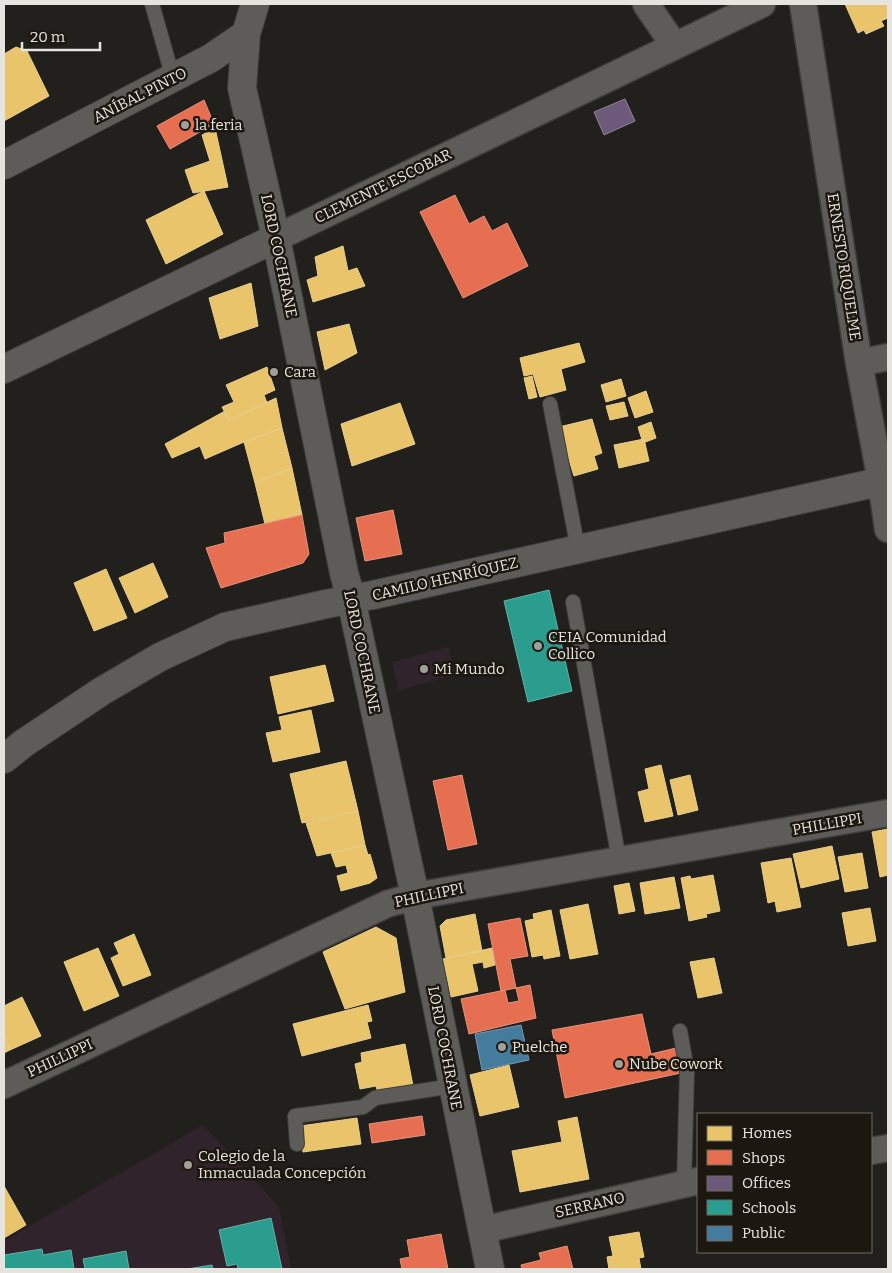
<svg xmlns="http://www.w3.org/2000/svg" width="892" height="1273" viewBox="0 0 892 1273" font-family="Bitter,serif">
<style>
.education{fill:#31232c}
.homes{fill:#e9c46a;stroke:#e8ce8d}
.shops{fill:#e76f51;stroke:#e7927b}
.offices{fill:#6d597a;stroke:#918398}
.schools{fill:#2a9d8f;stroke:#62b2a7}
.public{fill:#457b9d;stroke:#759ab0}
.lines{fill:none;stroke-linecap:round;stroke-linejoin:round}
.lane-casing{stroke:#3f3e3a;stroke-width:16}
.street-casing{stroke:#3f3e3a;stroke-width:29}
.secondary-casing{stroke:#3f3e3a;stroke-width:30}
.lane{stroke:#5e5c58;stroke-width:14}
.street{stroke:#5e5c58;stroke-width:26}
.secondary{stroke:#5e5c58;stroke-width:28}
.poi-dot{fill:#a19f9a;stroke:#1c1810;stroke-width:2}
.labels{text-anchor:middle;stroke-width:5;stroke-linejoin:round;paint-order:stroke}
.street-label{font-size:15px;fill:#e6e4de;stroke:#1c1810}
.poi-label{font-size:15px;fill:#e6e4de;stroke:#1c1810;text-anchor:start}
</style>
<rect width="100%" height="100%" fill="#22201d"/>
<path class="education" d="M448,647L456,675L399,690L392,662Z
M203,1125L279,1207L291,1269H4V1241Z"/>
<path class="homes" d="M845,4H888V18L881,21L884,26L866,34L864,30L858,33Z
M16,47L27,51L49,96L4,121V54Z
M215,128L228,187L193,193L185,170L210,161L202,135Z
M204,191L223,234L166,264L146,220Z
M343,246L348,271L357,268L365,286L313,302L307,280L318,276L315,257Z
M251,283L258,326L220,339L209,298Z
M349,324L357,353L325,370L317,332Z
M579,343L585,362L561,369L566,390L540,397L533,374L524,376L520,358Z
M267,367L275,390L264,395L267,403L229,420L222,407L234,402L226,385Z
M532,376L537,397L529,399L524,378Z
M621,379L626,396L606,402L601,385Z
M646,391L653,412L635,418L628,398Z
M276,398L282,428L244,442L205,459L200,446L172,458L165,444L225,411L229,420Z
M624,402L628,416L610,420L606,406Z
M400,403L415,444L352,466L341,424Z
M592,419L602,453L594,456L598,469L574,476L569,460H567L559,427Z
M651,422L656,438L643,443L638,427Z
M282,428L292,468L255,483L244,442Z
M644,439L649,461L619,468L614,445Z
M292,468L302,515L265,524L255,483Z
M153,563L168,597L135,613L119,578Z
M106,569L127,618L94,631L74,583Z
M325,665L334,701L278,714L270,677Z
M311,710L320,752L273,762L266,733L282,730L279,717Z
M346,761L358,811L302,823L290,774Z
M661,765L673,816L645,822L638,792L649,789L645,769Z
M690,775L698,810L678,815L670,780Z
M358,811L365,845L317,856L306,823Z
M888,829V875L880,877L872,832Z
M365,845L368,855L370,854L377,878L370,883L341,891L337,876L348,873L346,865L336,867L331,853Z
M832,846L839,879L801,888L793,854Z
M862,853L868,888L845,892L838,857Z
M791,858L801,907L777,912L775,901L768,903L761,863Z
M713,875L720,911L706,914L707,917L689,921L681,878L690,876L691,879Z
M674,877L680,908L645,914L640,883Z
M629,883L635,911L619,914L614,886Z
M588,904L598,954L570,959L560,910Z
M870,908L876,941L848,946L842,913Z
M551,910L560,956L544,959L543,955L532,957L525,921L534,919L533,914Z
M475,914L482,951L446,958L440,926L446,920Z
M376,927L396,938L405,992L345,1009L323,952Z
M134,934L151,975L123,986L111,958L119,954L114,943Z
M98,948L119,996L84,1011L64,962Z
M492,948L495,965L484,968L483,962L472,964L478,991L451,997L443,959Z
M714,958L722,993L698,998L690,962Z
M22,997L41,1036L10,1050L4,1036V1006Z
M368,1005L372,1021L367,1022L371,1038L302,1056L293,1024Z
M4,1036L10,1050L4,1053Z
M405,1044L413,1086L378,1093L376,1086L360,1089L355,1064L362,1062L361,1053Z
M509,1065L519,1107L480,1116L470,1075Z
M577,1117L589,1179L520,1192L512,1151L562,1142L558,1121Z
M357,1118L361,1144L303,1152L300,1126Z
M4,1186L26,1225L4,1238Z
M639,1232L644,1257L639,1258L641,1269H609L607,1257L613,1256L609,1237Z"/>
<path class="shops" d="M204,100L214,124L170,149L157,126Z
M455,195L469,224L484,216L492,231L507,223L528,266L463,298L420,212Z
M393,510L402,554L365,561L356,518Z
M302,515L309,554L303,563L221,588L206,548L225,543L224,533Z
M462,775L477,844L448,850L433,781Z
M520,918L528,956L510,959L516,988L501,991L488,924Z
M530,985L536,1018L469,1034L461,999L505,990L508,1003L519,1001L516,988Z
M642,1014L651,1054L676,1048L681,1073L565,1098L552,1030Z
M422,1116L425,1135L372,1143L369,1124Z
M441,1234L448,1269H402L400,1259L410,1257L407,1240Z
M567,1246L573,1269H522L521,1265L541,1260L539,1253Z"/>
<path class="offices" d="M625,99L635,121L604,135L594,112Z"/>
<path class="schools" d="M549,590L572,691L528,702L504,601Z
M271,1218L282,1269H238L237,1264L227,1266L219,1230Z
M42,1249L43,1255L71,1250L74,1269H4V1255Z
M126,1251L129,1269H85L83,1259Z
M212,1265L213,1269H187Z"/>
<path class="public" d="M521,1025L529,1060L482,1070L475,1034Z"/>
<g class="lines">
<g class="lane-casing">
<path id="lane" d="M152,4L173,78
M550,404L578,549
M573,602L619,860
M680,1031L687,1070L684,1184
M297,1144L295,1116L363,1107L375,1098L453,1086"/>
</g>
<g class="street-casing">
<path id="street" d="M646,4L674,45
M803,4L859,363L881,481L888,529
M276,238L762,4
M859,363L888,357
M4,1085L387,904L415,896L888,813
M871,1151L888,1148
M482,1230L698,1181"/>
</g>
<g class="secondary-casing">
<path id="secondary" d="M255,4L246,34L242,88L276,238L344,573L351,599L415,896L490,1269
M4,165L211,58L246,34
M4,369L276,238
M4,759L24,743L102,691L160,657L225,627L326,604L373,595L888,480"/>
</g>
<use href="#lane" class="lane"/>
<use href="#street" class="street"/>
<use href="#secondary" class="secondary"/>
</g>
<g class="poi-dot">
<circle cx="185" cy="125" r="5"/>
<circle cx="274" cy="372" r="5"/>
<circle cx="538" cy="646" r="5"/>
<circle cx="424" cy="669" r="5"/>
<circle cx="502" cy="1047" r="5"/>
<circle cx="619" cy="1064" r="5"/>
<circle cx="188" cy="1165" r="5"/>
</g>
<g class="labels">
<g class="street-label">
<text transform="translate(140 95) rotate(-27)" y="5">ANÍBAL PINTO</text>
<text transform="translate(383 186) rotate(-26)" y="5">CLEMENTE ESCOBAR</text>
<text transform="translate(279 256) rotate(78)" y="5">LORD COCHRANE</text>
<text transform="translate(844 267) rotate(81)" y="5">ERNESTO RIQUELME</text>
<text transform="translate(445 579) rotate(-13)" y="5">CAMILO HENRÍQUEZ</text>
<text transform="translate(362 652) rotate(78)" y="5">LORD COCHRANE</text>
<text transform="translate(827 824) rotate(-10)" y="5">PHILLIPPI</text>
<text transform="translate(429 895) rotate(-12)" y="5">PHILLIPPI</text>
<text transform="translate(445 1048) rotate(79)" y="5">LORD COCHRANE</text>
<text transform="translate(60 1058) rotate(-25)" y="5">PHILLIPPI</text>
<text transform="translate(590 1205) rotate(-13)" y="5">SERRANO</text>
</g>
<g class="poi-label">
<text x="195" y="130">la feria</text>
<text x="284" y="377">Cara</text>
<text x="548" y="642">CEIA Comunidad<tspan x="548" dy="17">Collico</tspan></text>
<text x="434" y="674">Mi Mundo</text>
<text x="512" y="1052">Puelche</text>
<text x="629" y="1069">Nube Cowork</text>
<text x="198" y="1161">Colegio de la<tspan x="198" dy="17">Inmaculada Concepción</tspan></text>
</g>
</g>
<rect width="892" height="1273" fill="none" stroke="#e6e4de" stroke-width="10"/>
<rect x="697" y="1113" width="175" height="140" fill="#1c1810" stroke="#6d6a62"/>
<rect x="707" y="1126" width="25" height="15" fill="#e9c46a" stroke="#6d6a62"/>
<text x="742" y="1138" font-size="15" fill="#e6e4de">Homes</text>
<rect x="707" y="1150" width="25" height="15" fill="#e76f51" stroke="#6d6a62"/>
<text x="742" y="1163" font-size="15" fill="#e6e4de">Shops</text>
<rect x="707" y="1176" width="25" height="15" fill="#6d597a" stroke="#6d6a62"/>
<text x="742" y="1188" font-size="15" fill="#e6e4de">Offices</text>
<rect x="707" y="1200" width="25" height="15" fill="#2a9d8f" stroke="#6d6a62"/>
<text x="742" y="1213" font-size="15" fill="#e6e4de">Schools</text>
<rect x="707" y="1226" width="25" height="15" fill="#457b9d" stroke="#6d6a62"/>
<text x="742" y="1238" font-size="15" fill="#e6e4de">Public</text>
<path d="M22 42v8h78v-8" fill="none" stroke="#e6e4de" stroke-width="2.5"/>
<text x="30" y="42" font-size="15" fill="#e6e4de" stroke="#1c1810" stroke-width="4" paint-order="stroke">20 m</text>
</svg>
